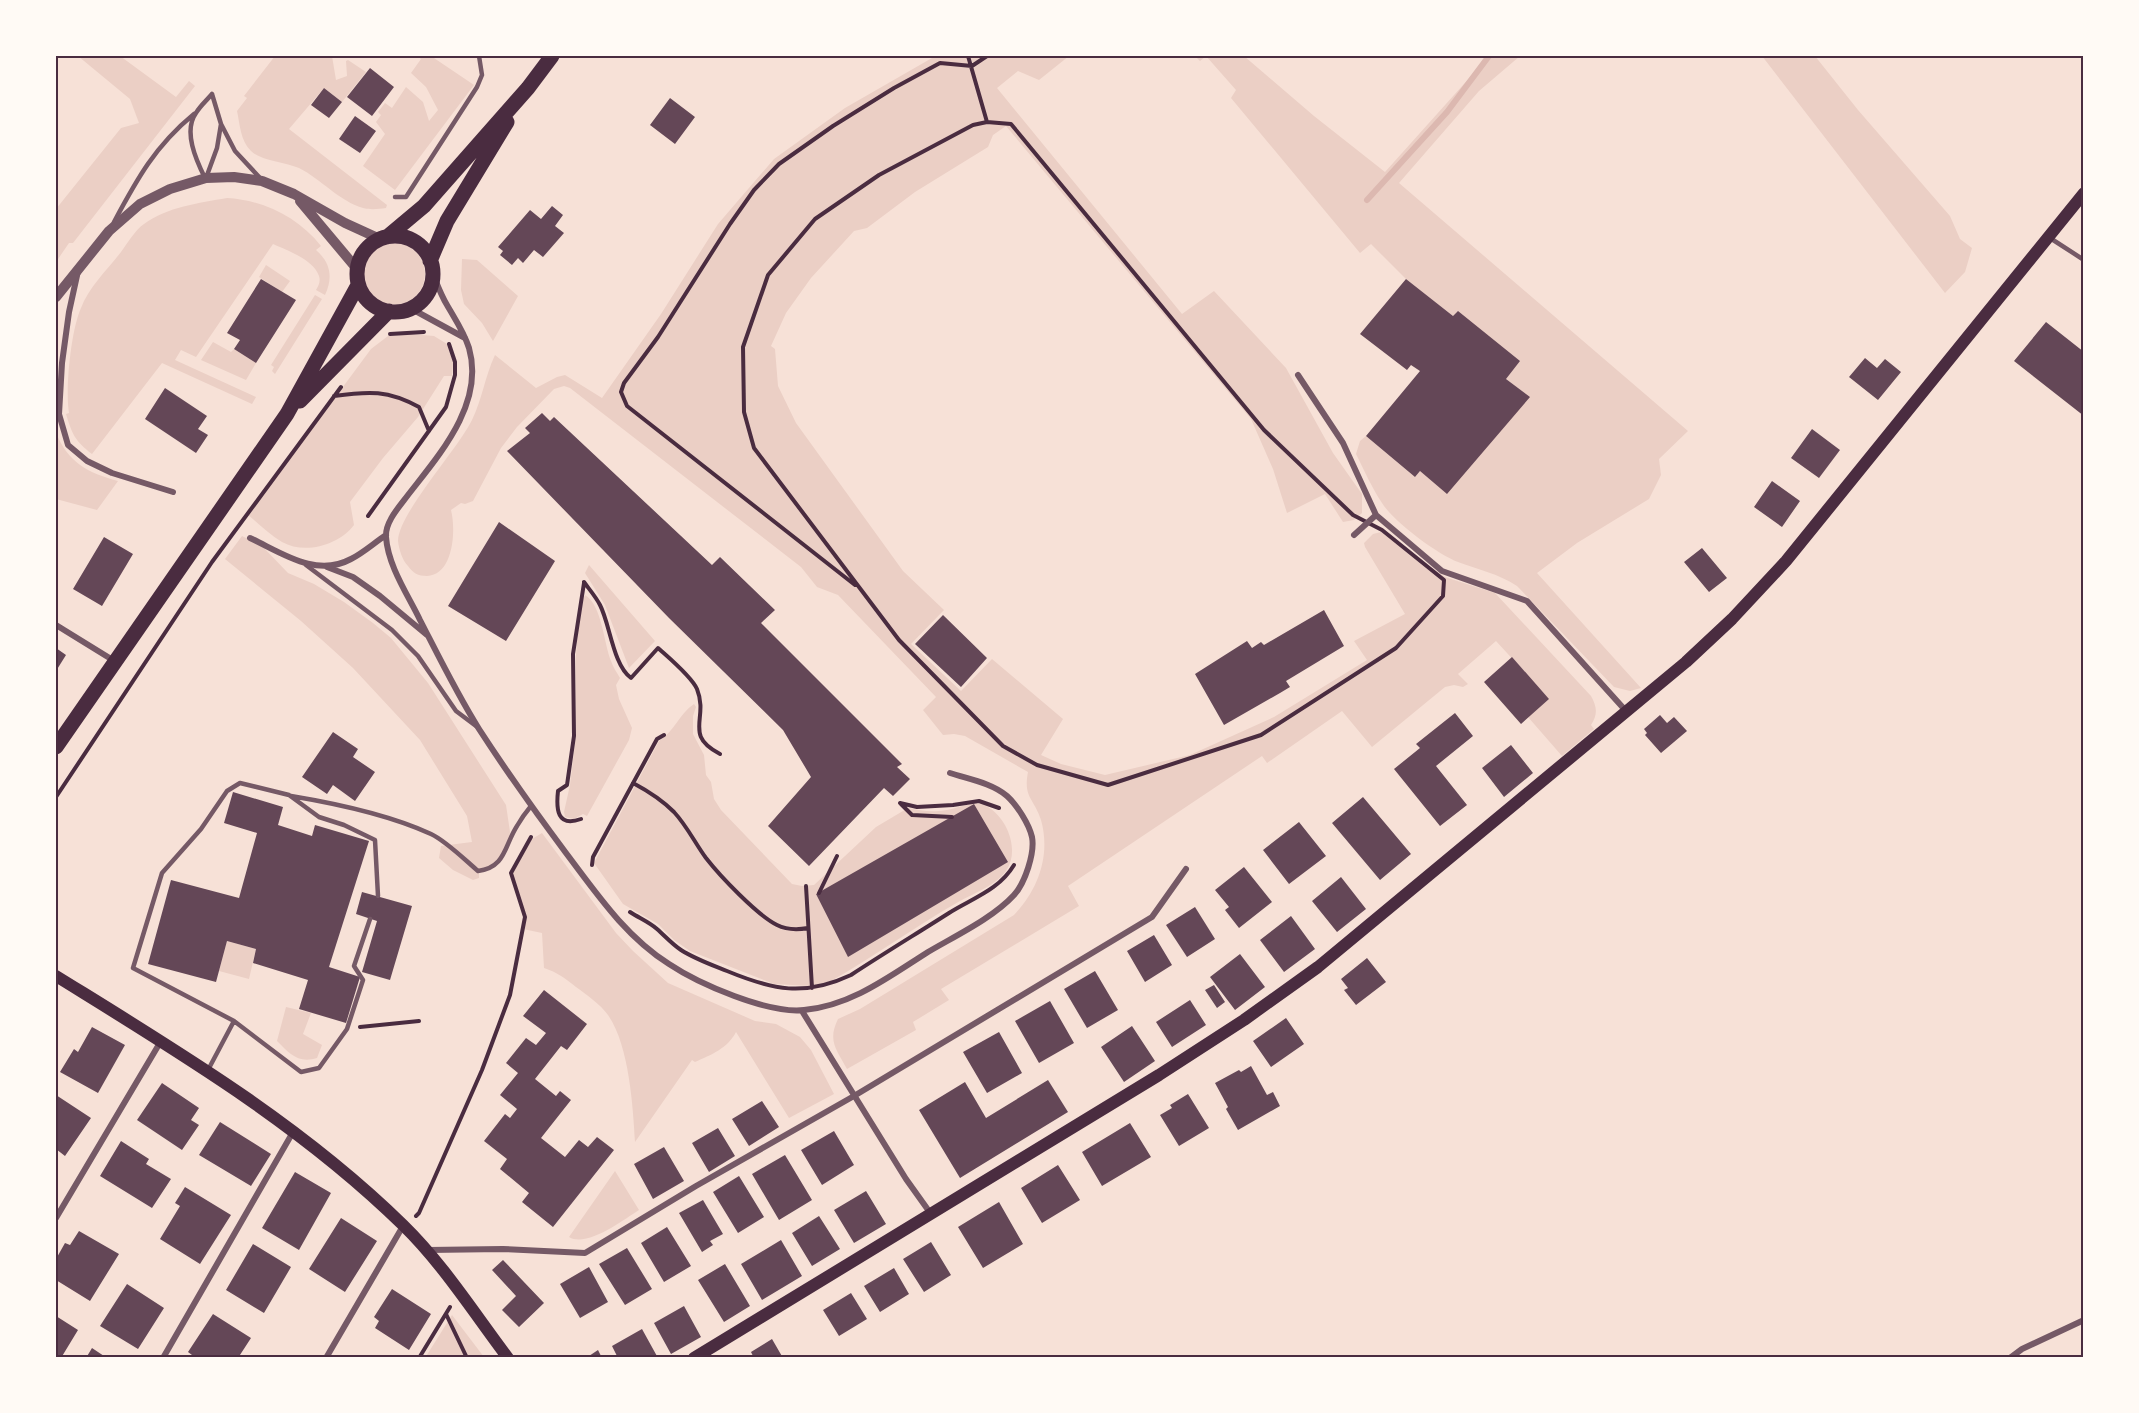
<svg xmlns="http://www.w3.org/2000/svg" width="2139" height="1413" viewBox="0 0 2139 1413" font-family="'Public Sans',sans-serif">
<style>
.green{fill:#ebcfc5}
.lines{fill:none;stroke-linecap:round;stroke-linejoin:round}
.stream{stroke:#dcb8b0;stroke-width:6}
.building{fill:#644757}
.path{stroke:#4a2c40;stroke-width:4}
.service{stroke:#755966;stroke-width:4.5}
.minor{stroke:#755966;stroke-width:6}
.tertiary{stroke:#755966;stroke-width:10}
.secondary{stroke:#4a2c40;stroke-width:12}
.primary{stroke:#4a2c40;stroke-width:15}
.neatline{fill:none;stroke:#4a2c40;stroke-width:2}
</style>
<rect width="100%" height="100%" fill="#f7e1d7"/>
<path class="green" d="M78,56H120L176,97L189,81L195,86L73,243H69L56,262V209L121,128L139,123L130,99Z
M275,56H332L336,80L347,76L346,61L348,60L366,72L342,102L324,88L289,129L387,205L386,208C379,209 370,210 363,208C339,201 321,179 299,168C285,162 261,161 251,151C240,140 240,124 237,111L247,98L244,96Z
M417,56H431L474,85L395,190L363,166L385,134L376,122L381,115L378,112L385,103L392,108L406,87L423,102L429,121L438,110L426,87L411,73L421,59Z
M930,56H1069L1039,80L1018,71L997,88L1182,314L1214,291L1286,368L1333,453L1362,494V513L1354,520L1343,522L1325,494L1287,513L1273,469L1251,419L1006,126L993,135L988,147L915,192L867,228L854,231L811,278L786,313L771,346L775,349L778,386L796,423L903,571L944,610L911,644L961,691L992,659L1063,719L1041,755L1061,764L1105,775L1190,755L1274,717L1367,660L1354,641L1405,614L1365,547L1364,543L1373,534L1381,532L1445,577L1495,593L1591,696C1597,707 1598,714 1591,725L1594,729L1562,756L1528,717L1549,699L1496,641L1458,674L1468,684L1463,687L1454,685L1445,687L1372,747L1342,711L1267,763L1262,756L1068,886L1079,906L941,989L949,1000L913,1022L916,1030L847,1069C837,1050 827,1041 838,1019L860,1009L1014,915C1038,890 1051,855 1041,820C1034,798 1023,798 1028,772L965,736L954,734L943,735L923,710L936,697L838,595L817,587L801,567L570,388L564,386L554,389L517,427L501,448L473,501L465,504L461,503L451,510C456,529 454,575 427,576C418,576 413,573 408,566C402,560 399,549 398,541C398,514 458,449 472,420C482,400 485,376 495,355L536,388L557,377L565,375L602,398L661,314L718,224L774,159L845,108L932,58Z
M1195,56H1244L1314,116L1385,172L1489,56H1520L1479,91L1399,183L1688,431L1659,459L1661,475L1649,499L1577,543L1537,573L1641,688L1630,691L1614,687L1517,586C1497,573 1479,570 1458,562C1437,554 1394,522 1382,503C1372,488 1364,470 1356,454L1360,441L1366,436L1415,477L1420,471L1447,493L1529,397L1506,379L1519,361L1453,316L1406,279L1371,244L1360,253L1231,98L1236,90L1206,56L1200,61Z
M1762,56H1815L1858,110L1950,216L1960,239L1972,248L1965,272L1945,293Z
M227,198C263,200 298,217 321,246L316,250C331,263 333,278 325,295L316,290C318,286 321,282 319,276C314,260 287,250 273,244L196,357L181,350L175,360L256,397L252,404L162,363L92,454C75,441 72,434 66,414L69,413C65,389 71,330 81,308C89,287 107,270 121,252C127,244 135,230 144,224C167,207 199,203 227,198Z
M363 274a31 31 0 1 1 62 0a31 31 0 1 1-62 0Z
M462,259L477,260L518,296L493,341L482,323L464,304L461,290Z
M266,265L290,281L282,292L259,277Z
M315,295L322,299L275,374L272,371L274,367L271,365Z
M411,334L434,336L447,344L453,362L452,376H444L418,417L383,458L350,502L354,525C339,545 305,555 282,542C270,535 259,524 248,515L371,349L388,336Z
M213,342L231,352L234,349L256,363L246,380L201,360Z
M56,432C67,462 88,473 118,481L97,510L56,499Z
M242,536L262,546L288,573L314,584L344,602L373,623L391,638L428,683L506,805L510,832L508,844L501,859L491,869L479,871V878L473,880L453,870L439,858L441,846L472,842L467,816L420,740L353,668L301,621L225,559Z
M589,565L655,641L629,668L605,605L585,573Z
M585,595C602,605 604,644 611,661C613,667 617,673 620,678L616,685L619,699L632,728L629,740L587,816L583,814L574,819L565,817L564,812L570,785L576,735V655L580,606Z
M694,704L696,707L693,716V734L704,755L706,775L711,782L714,799L721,810L792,884L802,886L814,885L876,827L908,808C918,810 928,812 939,811C955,811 974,798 988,807C1008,819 1020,851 1006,871C995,886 976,892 960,901C916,926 875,956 831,981L811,986L774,984L690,951L674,940L658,924L623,904L594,863L659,741C674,732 679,714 694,704Z
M542,833L616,933L633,951L668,983L755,1021L776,1024L800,1037L811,1050L834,1094L789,1118L736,1032C728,1048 711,1055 695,1062L692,1060L635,1142C633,1106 629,1045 608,1015C600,1004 587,995 576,987C566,979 557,972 544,968L542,933L523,929L525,916L512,873L532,839Z
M227,941L256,949L249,979L219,971Z
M286,1007L311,1013L303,1034L322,1045L317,1058C298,1064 289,1053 277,1041Z
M615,1171L639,1210C623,1220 587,1248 569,1237Z
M452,1315L484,1357L425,1358Z"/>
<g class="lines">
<path class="stream" d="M1367,200L1447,112L1489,56"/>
</g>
<path class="building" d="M370,68L394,87L372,116L347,97Z
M324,88L342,102L329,118L311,105Z
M670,98L695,117L675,144L650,125Z
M355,116L376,131L360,153L339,139Z
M552,206L563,215L555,226L564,233L543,257L534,250L523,263L518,258L512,265L500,255L503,251L498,247L530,210L541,219Z
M261,279L296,300L256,363L234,349L240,340L227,333Z
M1406,279L1453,316L1458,311L1520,361L1506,379L1530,397L1447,494L1420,471L1415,477L1366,436L1420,371L1411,365L1407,370L1360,334Z
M2046,322L2084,352V416L2014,361Z
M1865,358L1877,368L1885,359L1901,372L1878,400L1849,377Z
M165,388L207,416L198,429L208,435L196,453L145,419Z
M542,413L550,421L554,417L712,565L720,557L775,610L761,623L902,764L897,767L910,779L893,796L884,788L809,866L768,826L811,777L783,730L669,618L507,451L530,433L525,428Z
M1812,429L1840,450L1819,478L1791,458Z
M1772,481L1800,501L1782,527L1754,507Z
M499,522L555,561L506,641L448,606Z
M104,537L133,554L102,606L73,589Z
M1702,548L1727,578L1709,592L1684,562Z
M1324,610L1344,646L1286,681L1290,687L1280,693L1224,725L1195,674L1247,641L1252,648L1261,642L1264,645Z
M943,615L987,658L961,687L915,644Z
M56,648L66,655L56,671Z
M1512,657L1549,699L1521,724L1484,682Z
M1455,713L1473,736L1436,766L1467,805L1440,826L1394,769L1420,748L1416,744Z
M1660,715L1667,723L1674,717L1687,731L1661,753L1645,735L1647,733L1644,729Z
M333,732L358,749L353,757L375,772L355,801L333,785L327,794L302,777Z
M1511,745L1533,773L1504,797L1482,768Z
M233,792L283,807L278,825L312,836L315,825L369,841L329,967L360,977L346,1023L299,1009L308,980L253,963L256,949L227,941L216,982L148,964L171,880L239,898L257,833L224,823Z
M1363,797L1411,854L1380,880L1332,823Z
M974,804L1008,862L848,957L816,894Z
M1299,822L1326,856L1289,884L1263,850Z
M1244,867L1272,902L1239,928L1225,910L1229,907L1215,890Z
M1341,877L1366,909L1337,932L1312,901Z
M362,892L412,906L390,980L362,972L377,921L356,914Z
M1195,907L1215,939L1187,957L1166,925Z
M1291,916L1315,949L1284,972L1260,940Z
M1154,935L1172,965L1145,982L1127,951Z
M1240,954L1265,987L1235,1010L1210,977Z
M1367,958L1386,982L1356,1005L1344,990L1348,988L1341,979Z
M1095,971L1118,1010L1087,1028L1064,989Z
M1214,985L1225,1002L1217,1008L1205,990Z
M544,990L587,1024L567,1050L561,1046L535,1079L556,1096L560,1091L571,1100L541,1138L565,1157L579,1140L588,1147L597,1137L614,1150L553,1227L522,1202L529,1193L500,1169L507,1159L484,1141L505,1114L510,1118L517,1109L500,1095L518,1073L506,1063L526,1038L536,1045L546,1033L523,1016Z
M1190,1000L1206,1025L1172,1047L1156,1022Z
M1050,1001L1074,1043L1039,1063L1015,1021Z
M1286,1018L1304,1044L1271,1067L1253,1041Z
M1132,1026L1155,1061L1124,1082L1101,1047Z
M92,1027L125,1045L98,1093L60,1072L74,1049L78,1052Z
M999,1032L1022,1073L987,1093L963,1052Z
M1251,1066L1267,1095L1273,1092L1280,1106L1238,1130L1226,1109L1228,1107L1215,1083L1239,1070L1241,1072Z
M1048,1080L1068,1112L960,1178L919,1110L965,1082L986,1118Z
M162,1083L199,1108L191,1120L199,1125L182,1150L137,1120Z
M1188,1094L1209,1128L1179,1146L1160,1115L1172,1108L1170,1105Z
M56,1095L91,1118L65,1156L56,1149Z
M762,1101L779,1127L749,1146L732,1119Z
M220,1122L271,1154L251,1186L199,1155Z
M1130,1123L1151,1157L1102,1186L1082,1152Z
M718,1128L735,1156L709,1172L692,1143Z
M834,1131L854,1165L822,1185L801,1150Z
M121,1141L149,1159L146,1164L171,1179L152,1208L100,1176Z
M664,1147L684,1181L653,1199L634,1164Z
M785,1155L812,1200L779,1220L752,1174Z
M1058,1165L1080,1200L1042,1223L1021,1188Z
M295,1172L331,1193L299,1250L262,1228Z
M739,1176L764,1217L738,1233L713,1192Z
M185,1187L231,1215L200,1264L160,1239L180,1206L175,1203Z
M866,1191L886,1224L854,1243L834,1210Z
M703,1200L723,1234L710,1241L713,1245L702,1252L679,1213Z
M999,1202L1023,1244L983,1268L958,1227Z
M819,1216L840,1249L812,1266L792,1233Z
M341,1218L377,1241L345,1292L309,1269Z
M667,1227L691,1266L664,1282L641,1243Z
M79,1231L119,1254L90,1301L56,1280V1259L65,1243L70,1245Z
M781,1240L802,1276L762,1300L741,1264Z
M931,1242L951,1275L924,1292L903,1259Z
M253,1244L291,1267L264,1313L226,1290Z
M627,1248L652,1289L625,1305L599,1264Z
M503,1260L544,1303L519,1327L502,1310L516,1296L492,1270Z
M725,1264L750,1306L724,1322L698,1280Z
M589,1267L608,1302L580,1318L560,1284Z
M894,1268L909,1294L880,1312L864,1286Z
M127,1284L164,1308L138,1349L100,1326Z
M392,1289L431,1314L409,1350L375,1328L379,1321L374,1317Z
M851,1293L867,1319L839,1336L823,1310Z
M684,1306L701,1337L671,1354L654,1323Z
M213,1314L251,1338L238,1358H196L188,1352Z
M56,1316L78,1330L61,1358H56Z
M642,1329L658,1358H618L612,1346Z
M772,1339L783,1358H754L751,1352Z
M92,1348L107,1358H86Z
M598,1350L602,1358H586Z"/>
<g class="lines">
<path class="path" d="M968,56L987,122
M987,122L1011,124L1264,430L1353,515L1382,530L1444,580L1443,596L1396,648L1261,735L1108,785L1037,765L1003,746L899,640L754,448L744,412L743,347L768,275L815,219L879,175L973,125Z
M390,334L424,332
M334,396C369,391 388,390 419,407L429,431
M368,516L446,407L455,375V362L449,344
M584,582C589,589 596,597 600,605C610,624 613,665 631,678L658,648C669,658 691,676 697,689C709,719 683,735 720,754
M855,585L627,406L621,392L624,383L658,337L730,224L754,190L779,164L833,126L894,88L940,63L972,66L987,56
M633,783C648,791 662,800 674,812C687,826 695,843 706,858C720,876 757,915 777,925C787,930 797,930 808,928
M56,797L212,562L341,387
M900,803L917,807L953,805L979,801L999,808
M901,804L912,815L952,817
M581,819C557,828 556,809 558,791L567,785L574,736L573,654L584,583
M592,865L593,857L657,739L664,735
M806,886L812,988
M819,893L837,856
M630,912C639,918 649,922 657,929C665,936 672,944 681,950C695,959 712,965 727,971C773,990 804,997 851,975C883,954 916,934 949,913C973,898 999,890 1014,865
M360,1027L419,1021
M416,1216L419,1213L482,1070L510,995L525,917L511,873L531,837
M446,1314L467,1358
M419,1358L450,1307"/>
<path class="service" d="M221,124L235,151L261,179
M205,178C196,160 183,131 196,113C200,106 207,100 212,94
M206,178L217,148L221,124L212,94
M395,197H406L477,87L482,75L479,56
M114,222C137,179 155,146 194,114
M2050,238L2084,260
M306,565L392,630L418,656L456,711L476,726
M291,796C333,803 392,816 431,834C446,841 465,860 478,871C506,867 504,846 517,826C521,819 526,812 531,806
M370,919L354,966L363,980L347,1029L319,1068L301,1072L234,1021L133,968L162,873L201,829L227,791L240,783L289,795L319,817L344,825L375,840L378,896
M208,1070L234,1021"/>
<path class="minor" d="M78,271L69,312L62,363L59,414L68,445L87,461L112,473L173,492
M433,274C437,284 441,295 447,305C455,319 464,332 469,348C485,404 439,455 408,495C399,507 385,522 386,537C388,566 408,595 420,620C439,657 457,694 479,729C507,772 536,813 566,853C597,894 625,936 669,964C699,984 768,1014 804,1010C851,1006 890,976 928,952C955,936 993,918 1014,895C1025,883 1035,853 1032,837C1029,824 1017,805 1007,796C992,783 968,779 950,773
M410,308L465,338
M1298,375L1343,443L1376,515L1442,571L1527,601L1626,711
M1354,535L1376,515
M250,538C282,553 316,578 351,559C363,553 374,543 386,535
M327,567L353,577L380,596L427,635
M56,625L116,662
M802,1011L906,1179L931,1214
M56,1218L161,1041
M428,1250L503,1249L585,1253L696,1186L854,1096L1152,917L1186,869
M163,1358L293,1132
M326,1358L403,1226
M2010,1358L2022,1349L2084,1320"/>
<path class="tertiary" d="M300,201L357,269
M56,297L109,231L140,204L170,189L206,178L234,177L262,181L294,194L345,223L380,239"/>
<path class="secondary" d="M56,976C177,1051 300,1124 403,1225C443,1264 474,1313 508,1358
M694,1358L1159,1075L1244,1020L1318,967L1686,662L1732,619L1786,561L2084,193"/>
<path class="primary" d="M357 274a38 38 0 1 1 76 0a38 38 0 1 1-76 0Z
M387,237L424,206L528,88L552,56
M430,261L447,221L507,122
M300,401L389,311
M56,747L287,414L358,285"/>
</g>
<rect width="2139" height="1413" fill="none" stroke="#fffaf5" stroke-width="114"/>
<rect x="57" y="57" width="2025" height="1299" class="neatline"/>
</svg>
